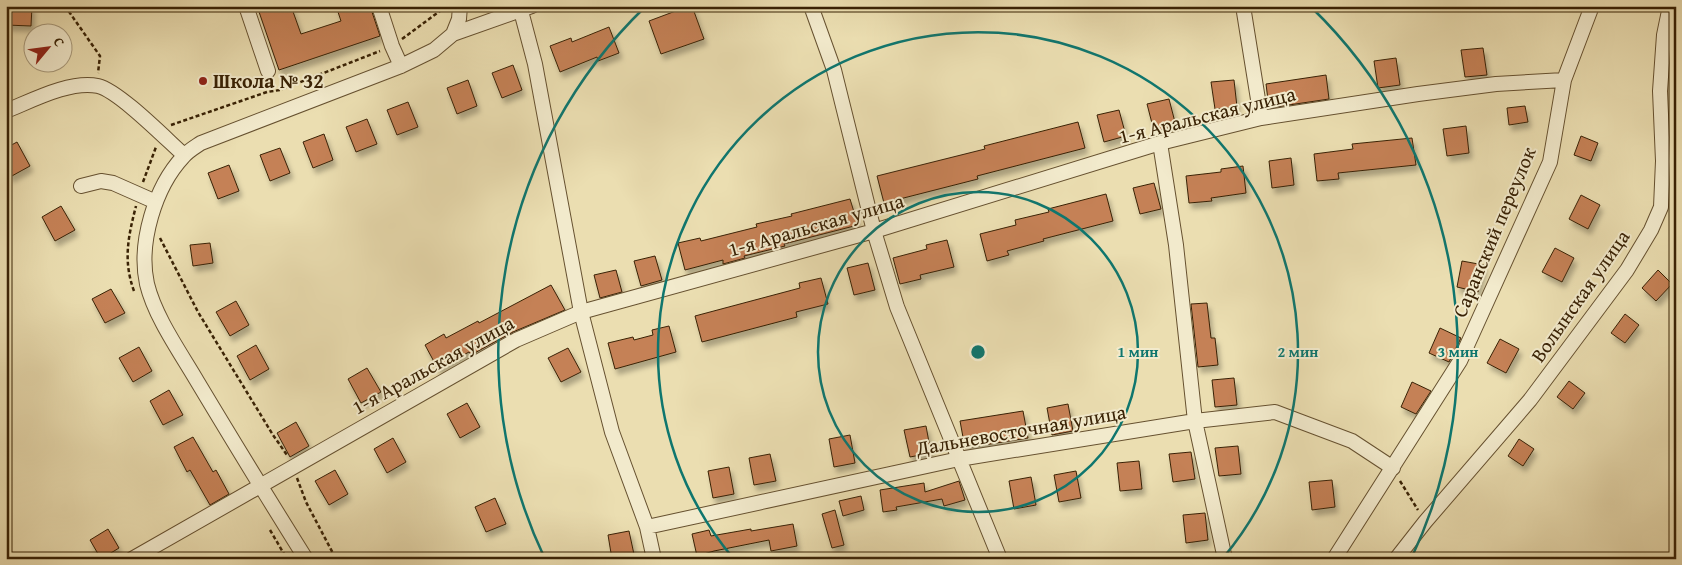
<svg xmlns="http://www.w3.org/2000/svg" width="1682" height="565" viewBox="0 0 1682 565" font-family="'Gentium Book Plus',serif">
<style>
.building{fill:#c58156;stroke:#392205;filter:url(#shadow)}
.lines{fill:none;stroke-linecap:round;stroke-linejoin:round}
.minor-casing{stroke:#665130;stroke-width:16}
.path{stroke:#392205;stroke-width:2.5;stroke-dasharray:4 2.5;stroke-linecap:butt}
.minor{stroke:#f2eacc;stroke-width:14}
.ring{fill:none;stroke:#0f766e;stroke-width:2.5}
.poi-dot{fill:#8f2418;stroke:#f2eacc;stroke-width:2}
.labels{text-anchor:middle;stroke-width:4;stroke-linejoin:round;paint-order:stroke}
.poi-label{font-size:20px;font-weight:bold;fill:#392205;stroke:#f2eacc;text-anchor:start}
.street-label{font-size:20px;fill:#392205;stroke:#f2eacc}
.centre{fill:#0f766e;stroke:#f2eacc;stroke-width:2.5}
.ring-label{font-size:15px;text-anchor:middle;font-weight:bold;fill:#0f766e;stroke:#f2eacc;stroke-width:4;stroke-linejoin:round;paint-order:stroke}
</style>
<defs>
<filter id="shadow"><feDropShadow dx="3" dy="5.5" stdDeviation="2.5" flood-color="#0004"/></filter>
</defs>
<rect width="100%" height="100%" fill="#ebdeb1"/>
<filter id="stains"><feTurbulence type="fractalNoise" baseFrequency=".004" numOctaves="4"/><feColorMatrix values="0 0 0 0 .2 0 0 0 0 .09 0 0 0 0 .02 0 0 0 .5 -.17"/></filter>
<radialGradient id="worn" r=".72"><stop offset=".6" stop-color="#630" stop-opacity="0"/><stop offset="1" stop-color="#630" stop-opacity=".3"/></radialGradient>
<path class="building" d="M6,6H32L31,26L6,25Z
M257,6H291L301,34L341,21L336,6H370L380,36L279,70Z
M689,6H692L704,39L661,54L649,21Z
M609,27L619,53L598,61L597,57L560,72L550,46L571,38L572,42Z
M1483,48L1487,75L1465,77L1461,50Z
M1396,58L1400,85L1378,88L1374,61Z
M513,65L522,90L502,98L492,73Z
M1326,75L1329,99L1269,108L1266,84Z
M468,80L477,106L457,114L447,88Z
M1234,80L1237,107L1215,109L1211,82Z
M1169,99L1176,126L1154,131L1147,104Z
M408,102L418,127L397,135L387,110Z
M1525,106L1528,122L1509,125L1507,108Z
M1119,110L1126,136L1104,142L1097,115Z
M367,119L377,144L356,152L346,127Z
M1078,122L1085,148L977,176L978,179L884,203L877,176L985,149L984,146Z
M1466,126L1469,153L1447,156L1443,129Z
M324,134L333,160L313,168L303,142Z
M1581,136L1598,143L1591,161L1574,155Z
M1412,138L1416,165L1338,173L1339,179L1317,181L1314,154L1353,149L1352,144Z
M17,142L30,166L10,177L6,169V148Z
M280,148L290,173L270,181L260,155Z
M1291,158L1294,185L1272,188L1269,161Z
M229,165L239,191L218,199L208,173Z
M1243,166L1246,193L1211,198L1212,201L1189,203L1186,176L1221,172V169Z
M1154,183L1161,209L1140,214L1133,188Z
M1106,194L1113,221L1043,239L1044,241L1007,251L1009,255L987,261L980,234L1016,225L1015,220L1049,212L1048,209Z
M1581,195L1600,205L1588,229L1569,219Z
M850,199L858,225L784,244L785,246L744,256L745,258L723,264V260L685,270L678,243L700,238L701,241L757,227L756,224L792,216L791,214Z
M61,206L75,230L55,241L42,217Z
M947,240L954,267L920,275L921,279L900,284L893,258L927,249L926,245Z
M210,243L213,263L193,266L190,245Z
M1555,248L1574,258L1562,282L1542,272Z
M655,256L662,280L641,286L634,261Z
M1462,261L1484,265L1478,292L1457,287Z
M868,263L875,290L854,295L847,268Z
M616,270L622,292L600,298L594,275Z
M1658,270L1672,284L1656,301L1642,288Z
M821,278L828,304L796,312L797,317L702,342L695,316L800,288L799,283Z
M551,285L565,310L513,332L471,355L469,352L438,369L425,345L444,334L446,338L478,321L479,323Z
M111,289L125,313L105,323L92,299Z
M236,301L249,325L230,336L216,312Z
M1207,303L1211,338H1215L1218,365L1198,367L1191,304Z
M1625,314L1639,325L1625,343L1611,333Z
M669,326L676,352L615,369L608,343L633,337L634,340L653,335L652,330Z
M1440,328L1461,338L1449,362L1429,353Z
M1500,339L1519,349L1506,373L1487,363Z
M256,345L269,369L250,380L237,356Z
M139,347L152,371L133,382L119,358Z
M568,348L581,372L561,382L548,358Z
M367,368L381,392L361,403L348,379Z
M1234,378L1237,405L1215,407L1212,380Z
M1569,381L1585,393L1573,409L1557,397Z
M1412,382L1431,391L1416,414L1401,407Z
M169,390L183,415L163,425L150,401Z
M467,403L480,427L460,438L447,414Z
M1068,404L1073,431L1052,435L1047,408Z
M1023,411L1028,438L965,448L960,421Z
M296,422L309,446L290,457L277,433Z
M926,426L931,453L910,457L904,430Z
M850,435L855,463L834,467L829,439Z
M193,437L213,472L216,470L229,494L210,505L190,470L187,472L174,447Z
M393,438L406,462L387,473L374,449Z
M1519,439L1534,449L1523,466L1508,456Z
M1238,446L1241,474L1219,476L1215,448Z
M1191,452L1195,479L1173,482L1169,454Z
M770,454L776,481L754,485L749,458Z
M1139,461L1142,489L1120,491L1117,463Z
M729,467L734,494L713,498L708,471Z
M335,470L348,494L329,505L315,481Z
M1076,471L1081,498L1059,502L1054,475Z
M1031,477L1036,505L1014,509L1009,481Z
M1332,480L1335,507L1312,510L1309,482Z
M959,481L965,500L944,506L942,499L896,507L897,510L883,512L880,490L924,483L925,492Z
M861,496L864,510L843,516L839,501Z
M495,498L506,524L486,532L475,507Z
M835,510L844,545L832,548L822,514Z
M1205,513L1208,540L1186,543L1183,515Z
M793,524L797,546L771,551L769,540L714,551L697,556L692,534L709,530L711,536L751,529V531Z
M108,529L119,548L101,559L90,540Z
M629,531L635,559H612L608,535Z"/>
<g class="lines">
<g class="minor-casing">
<path id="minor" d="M246,6L268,71
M379,6L392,46L401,66
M811,6L834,70L874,231L897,307L1000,559
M1243,6L1261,118
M521,11L535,64L581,312L612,432L647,527L654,559
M453,34L459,19L460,6
M6,111C31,101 70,80 98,86C119,91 166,139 184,155
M1160,143L1176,245L1195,421L1225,559
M81,186L101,181L113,183L156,202
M647,527L959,459L1195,421L1275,412L1352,441L1393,468
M132,559L516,340L581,312L874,231L1160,143L1261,118L1418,94L1496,84L1564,80
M306,559C269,500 233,441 197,381C180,352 155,317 147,284C138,243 155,187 183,157C188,151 195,147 201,143L401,66L434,50L453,34L532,6
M1334,559L1460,361L1550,162L1564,80L1592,6
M1396,559L1425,522L1530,400L1627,270L1651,230L1661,207L1663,161L1660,91L1664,35L1670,6"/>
</g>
<path class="path" d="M65,6L100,56L98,73
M402,39L440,11L442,6
M171,125L267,92L280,90L380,51
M143,182L156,147
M160,238L198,312L273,435L287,455
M134,291C123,261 128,237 136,206
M297,478L306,502L336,559
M1400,481L1418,510
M270,530L287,559"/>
<use href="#minor" class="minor"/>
</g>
<g class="ring">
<circle cx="978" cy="352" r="160"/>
<path d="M733 558A320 320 0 1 1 1223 558"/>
<path d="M545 559A480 480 0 0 1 645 7M1311 7A480 480 0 0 1 1411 559"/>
</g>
<circle class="poi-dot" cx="203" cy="81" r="5"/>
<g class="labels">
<g class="poi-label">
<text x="213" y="88">Школа № 32</text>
</g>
<g class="street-label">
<text transform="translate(1207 115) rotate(-14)" y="7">1-я Аральская улица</text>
<text transform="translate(816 225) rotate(-16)" y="7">1-я Аральская улица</text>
<text transform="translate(1494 232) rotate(-67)" y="7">Саранский переулок</text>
<text transform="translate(1580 296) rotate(-55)" y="7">Волынская улица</text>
<text transform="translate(433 365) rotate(-29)" y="7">1-я Аральская улица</text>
<text transform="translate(1021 430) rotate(-10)" y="7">Дальневосточная улица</text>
</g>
</g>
<circle cx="978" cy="352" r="8" class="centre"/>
<g class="ring-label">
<text x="1138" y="357">1 мин</text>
<text x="1298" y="357">2 мин</text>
<text x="1458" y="357">3 мин</text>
</g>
<rect width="1682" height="565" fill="none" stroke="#ebdeb1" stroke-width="25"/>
<rect x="8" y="8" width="1667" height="550" fill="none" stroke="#392205" stroke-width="2.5"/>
<rect x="12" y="12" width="1657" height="540" fill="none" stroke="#392205"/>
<g transform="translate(48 48) rotate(61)"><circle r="24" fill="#f2eacc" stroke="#a89a7c"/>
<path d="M0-4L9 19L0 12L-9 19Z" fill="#8f2418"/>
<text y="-8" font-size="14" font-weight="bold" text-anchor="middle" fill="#392205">С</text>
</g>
<rect width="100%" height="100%" filter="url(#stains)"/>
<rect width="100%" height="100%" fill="url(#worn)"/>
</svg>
